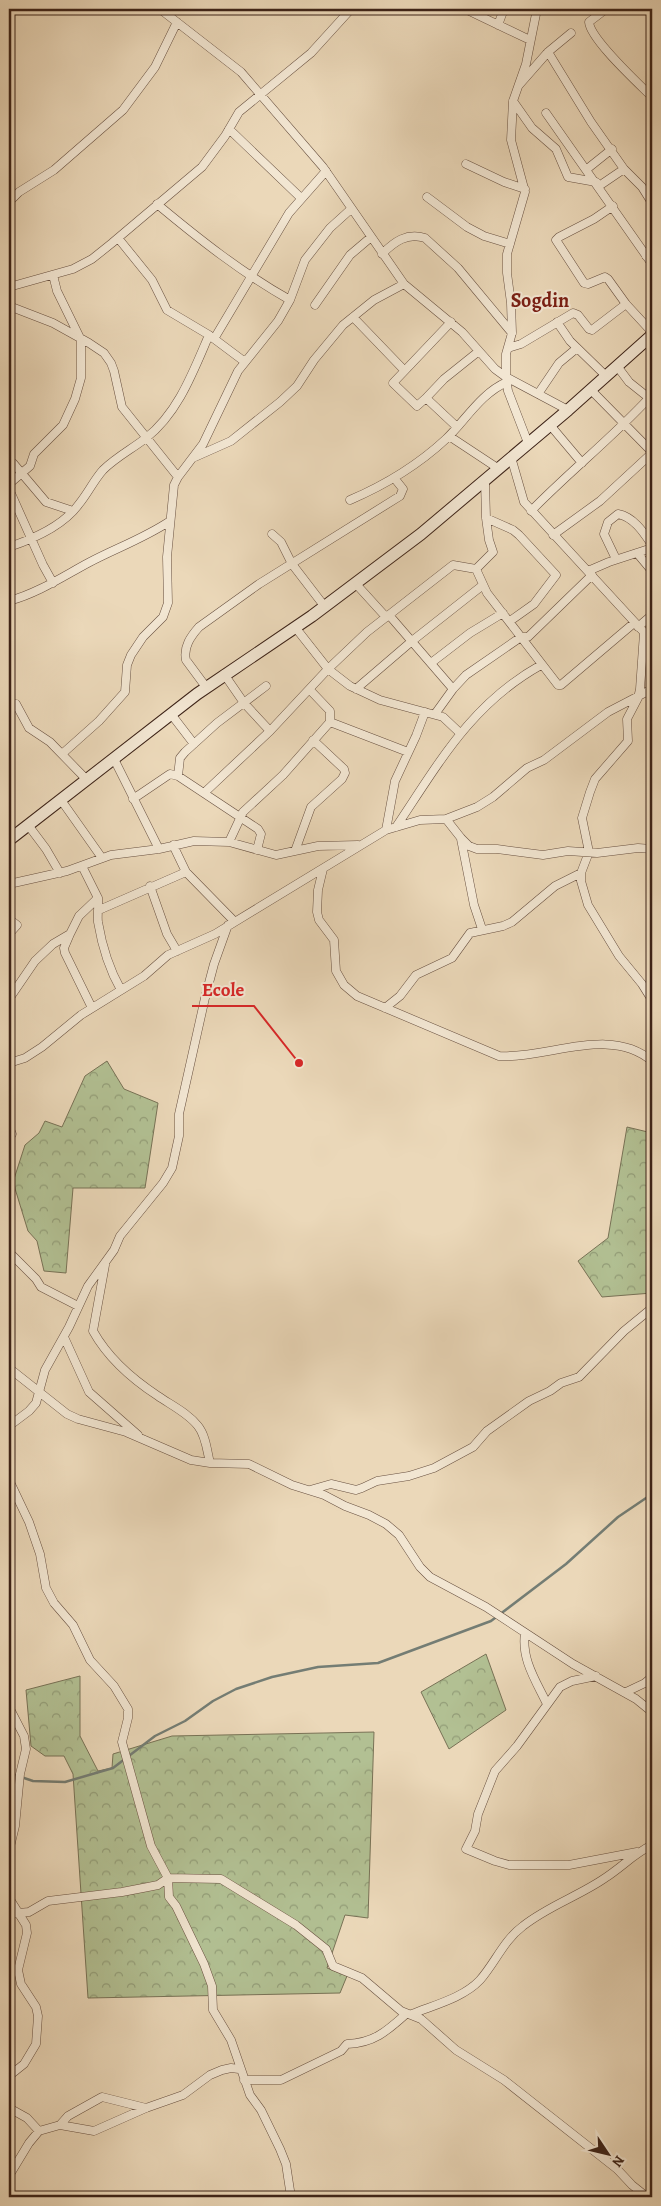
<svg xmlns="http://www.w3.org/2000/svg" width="661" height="2206" viewBox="0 0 661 2206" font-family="Alegreya,serif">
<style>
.forest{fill:url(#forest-crowns);stroke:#787256}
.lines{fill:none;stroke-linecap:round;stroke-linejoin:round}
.stream{stroke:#747d74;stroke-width:2.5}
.street-casing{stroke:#685040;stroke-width:9}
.secondary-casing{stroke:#3d2318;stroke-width:13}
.street{stroke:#f2e6d2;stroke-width:8}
.secondary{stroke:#f2e6d2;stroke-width:11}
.labels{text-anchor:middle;stroke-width:4;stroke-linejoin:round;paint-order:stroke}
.quarter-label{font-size:20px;font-weight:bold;fill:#7a1f14;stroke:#f2e6d2}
.leader{fill:none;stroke:#d62828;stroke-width:2}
.callout-dot{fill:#d62828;stroke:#f2e6d2;stroke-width:2}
.callout-label{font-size:19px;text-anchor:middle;font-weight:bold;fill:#d62828;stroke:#f2e6d2;stroke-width:4;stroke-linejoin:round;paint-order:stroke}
</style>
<defs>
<pattern id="forest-crowns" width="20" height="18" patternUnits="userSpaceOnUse" patternTransform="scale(1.25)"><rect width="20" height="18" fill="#b2c093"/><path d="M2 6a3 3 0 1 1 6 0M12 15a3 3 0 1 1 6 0" fill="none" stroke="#929c77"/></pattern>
</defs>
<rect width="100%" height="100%" fill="#ebd8b9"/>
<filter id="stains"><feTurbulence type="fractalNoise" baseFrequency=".004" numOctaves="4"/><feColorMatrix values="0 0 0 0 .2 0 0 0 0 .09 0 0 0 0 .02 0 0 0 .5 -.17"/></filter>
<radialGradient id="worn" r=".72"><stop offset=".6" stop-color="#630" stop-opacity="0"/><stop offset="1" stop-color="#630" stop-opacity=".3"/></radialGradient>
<path class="forest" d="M107,1061L124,1089L158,1103L145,1188H73L66,1273L44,1271L37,1241L28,1231L13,1182L25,1145L39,1133L45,1121L62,1127L85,1076Z
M627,1127L652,1133V1293L602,1297L578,1261L608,1238Z
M486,1654L506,1710L449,1749L421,1692Z
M80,1676V1736L98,1771L112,1768L113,1754L172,1736L374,1732L368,1918L345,1915L327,1968L347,1976L340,1993L88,1998L73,1774L64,1756H45L31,1746L26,1690Z"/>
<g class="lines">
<path class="stream" d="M9,1773L33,1781L65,1782L113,1768L155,1736L185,1721L213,1701L236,1689L272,1677L318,1667L378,1663L491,1621L566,1564L618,1517L652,1494"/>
<g class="street-casing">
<path id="street" d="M160,9L241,72L323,167L404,284L462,332L495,369L506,377L568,410
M465,9L530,40
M606,9L589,22C590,39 638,83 652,97
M498,25L504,9
M548,52L591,122L624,169
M519,85L548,52L571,33
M513,101L532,128L556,149L568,177L596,182
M546,113L652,264
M229,129L301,198
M466,164L504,182L525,189
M587,169L612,149
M599,186L624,169L642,187L652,203
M427,197L467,227L484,236L510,244
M9,202L19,192L54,170L123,110L155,67L177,22
M157,204C199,239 242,273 290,300
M613,206L594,219L559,237L556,240L584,283L588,284L605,277L608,279L626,304L650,330L652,335
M118,238L152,280L167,310L209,335L245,362
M382,254C394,242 407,232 425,238L458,268L512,333
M646,256L652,248
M9,287L73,269L92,259L112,243L202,167L225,136L239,112L311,53L351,9
M315,305L350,255L370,238
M9,306L53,323L89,343L104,353L111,363L114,371L122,407L178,477
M353,317L404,370
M557,322L570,341L606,376
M214,339L289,213L326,171
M508,348L521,344L573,313L578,315L589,329L592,330L626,304
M591,390L652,452
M538,394L559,363L577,348
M426,398L417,406L393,383L451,322
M550,425L582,463
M457,427L426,398L444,379L479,351
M449,436L499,469
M528,443L508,391L506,377V354L512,333L511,303L507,273V254L525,192L511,140L513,101L526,64L537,9
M195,457L231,441L280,402L297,386L314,360L343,325L374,300L404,284
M511,457L524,502L652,641
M9,460L13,463L46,502L73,511
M9,484L30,466L34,454L63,425L75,399L81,378V340L57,291L53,275
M9,489L43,565L53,583
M350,500C385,485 417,466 446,439C465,421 481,393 507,382
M531,511C569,472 612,438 649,398L629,382L617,366
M486,518L513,530L519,535L556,575L534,604L510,621
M272,534L281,542L292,564L325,607
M553,535L600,501L652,453
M9,547C33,539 64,525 79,504C88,493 94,480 103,470C116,457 132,449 146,438C178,413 193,372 209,335
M637,553L652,571
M616,559L604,534L608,522L618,514C634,517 644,533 652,545
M476,569L487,593L558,685H561L634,623
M588,571L609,562L652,548
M356,584L386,617
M9,601C38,593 62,577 88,563C116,548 143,539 170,521
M389,615L453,689
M295,627L328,669L350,686L380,700L443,717L460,733
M638,627L652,615
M644,633L640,689L638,698L627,719L628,741L595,779L590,792L582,818L589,852L581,873V881L588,905L619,956L642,984L652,1000
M431,663L470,633L503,613
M224,674L244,703L270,731
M206,687L186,660C183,647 191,636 199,627L259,584L400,496L403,489L395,479
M356,689L412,641L483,585
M16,704L29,728L50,742L87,780
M171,714L194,744
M435,714L453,689L466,675L521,637H528L592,575
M330,722L408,752
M62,754L99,721L125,692L127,665L131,655L143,637L163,617L168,603L167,557L174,485L178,477L203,444L238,371L278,321L290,300L305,260L330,228L351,209
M114,759L159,849
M178,776L180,758L185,752L217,723L266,686
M204,793L270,731L328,669L367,632L453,565L476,569L493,552L489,540L486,518L485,481
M133,799L167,776L170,774L178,776L258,829L261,834L257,850
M61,800L102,858
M446,819L461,838L469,846L477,849H497L543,855L568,851L597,853L638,848L652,849
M28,825L46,849L60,873
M396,827C439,763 471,704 541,665
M386,830L395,781L416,736L425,712
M461,839L474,905L482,929
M229,842L243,812L283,775L330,722V711L310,690
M173,845L186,872L234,921
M295,851L311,807L342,779L345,773L344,769L313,740
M323,869L318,890L317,912L319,920L334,940L336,971L344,985L357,996L499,1056C548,1059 610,1025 652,1061
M9,884L67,871L111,855L159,849L194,841L229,842L276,855L318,846L358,845
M150,886L167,934L177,951
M98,898C99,907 97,915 98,922C102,946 109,969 121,990
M99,910L186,872
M9,922H13L17,925L9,934
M70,934L64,948L65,953L92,1008
M9,999L35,961L53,944L70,934L79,916L98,898L82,866
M385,1008L400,996L416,975L452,958L470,933L503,926L512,922L555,886L581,873
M9,1063L25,1058L42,1047L81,1015L144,976L168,955L215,934L386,830L420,820L446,819L477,807L493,797L527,768L544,760L608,712L652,689
M9,1127L12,1134L9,1138
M9,1252L36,1279L41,1287L78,1306
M105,1265L93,1331C108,1358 132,1379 158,1396C171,1405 188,1413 198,1426C206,1436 207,1451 210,1463
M64,1337L89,1392L138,1435
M9,1368L67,1414L78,1419L126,1432L191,1460L210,1463L249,1464L292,1485L324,1495L345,1506L369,1515L386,1524L399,1535L420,1567L430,1577L486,1607L573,1664L636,1699L652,1712
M9,1426L29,1411L36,1403L45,1370L69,1327L88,1286L114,1250L120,1236L163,1183L172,1168L179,1136V1114L205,998L214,964L228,925
M9,1480L29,1522L40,1554L46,1588L54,1603L73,1625L90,1660L114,1686L128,1709V1718L122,1742L151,1846L168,1878L169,1897L176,1906L204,1964L212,1986L213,2010L231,2040L250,2095L261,2110L280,2149L286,2164L291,2197
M310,1490L331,1484L356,1490L362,1488L377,1481L409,1476L434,1468L473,1447L487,1431L529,1401L550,1391L561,1383L579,1377L624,1331L652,1308
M525,1633C521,1659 536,1681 547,1704
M596,1676L572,1681L560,1687L517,1746L495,1771L478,1814L475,1831L466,1849L495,1861L509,1865H569L637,1852
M626,1692L645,1683L652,1677
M9,1707L24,1736L26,1749L20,1774L15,1826L9,1851
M9,1898L26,1925L27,1933L18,1970L21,1984L36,2007L38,2016L36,2044L24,2064L9,2076
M9,1914L29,1912L48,1901L122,1892L148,1887L158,1885L168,1878L221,1879L296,1925L326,1949L333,1966L362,1978L401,2011L421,2019L456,2050L504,2080L617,2169L632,2185L647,2197
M412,2014C434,2005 463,1998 480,1980C495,1963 504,1940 523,1926C548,1906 579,1896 605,1878C622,1867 635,1853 652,1845
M244,2080H281L341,2051L347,2044C374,2043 387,2031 406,2014
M9,2108L27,2118L39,2131L60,2125L94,2131L146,2108L183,2095L210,2075L222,2070L231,2068L239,2069
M60,2125L68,2116L102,2097L146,2108
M9,2176L29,2143L39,2131"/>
</g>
<g class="secondary-casing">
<path id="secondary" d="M9,840L197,694L312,616L421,534L568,410L652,335"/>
</g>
<use href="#street" class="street"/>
<use href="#secondary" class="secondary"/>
</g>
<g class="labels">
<g class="quarter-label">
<text x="540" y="307">Sogdin</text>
</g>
</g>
<path class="leader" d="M299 1063L254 1006H192"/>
<circle class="callout-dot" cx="299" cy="1063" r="5"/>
<g class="callout-label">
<text x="223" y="996">Ecole</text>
</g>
<rect width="661" height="2206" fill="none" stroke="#ebd8b9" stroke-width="30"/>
<rect x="10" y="10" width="641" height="2186" fill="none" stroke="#3d2318" stroke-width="2.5"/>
<rect x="15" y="15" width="631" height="2176" fill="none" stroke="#3d2318"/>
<g transform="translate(608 2154) rotate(125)" stroke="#f2e6d2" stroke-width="4" paint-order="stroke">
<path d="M0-4L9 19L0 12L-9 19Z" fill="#3d2318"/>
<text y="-8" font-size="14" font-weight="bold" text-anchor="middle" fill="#3d2318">N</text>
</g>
<rect width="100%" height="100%" filter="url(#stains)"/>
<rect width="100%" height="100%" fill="url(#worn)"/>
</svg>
